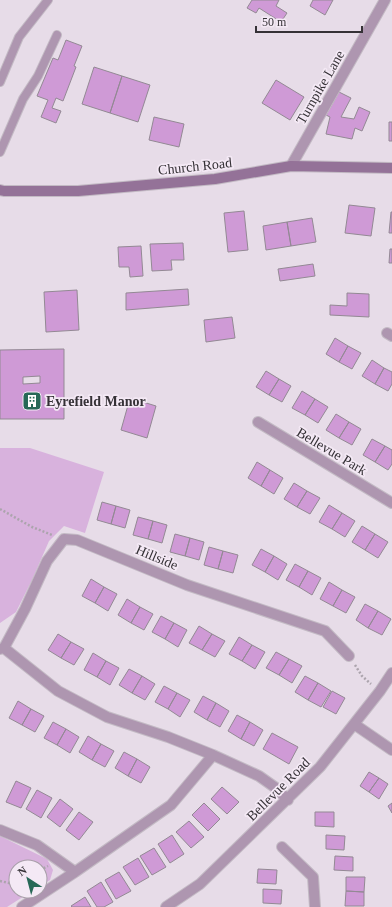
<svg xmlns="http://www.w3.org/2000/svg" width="392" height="907" viewBox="0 0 392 907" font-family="Georgia,serif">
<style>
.green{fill:#d8b2dd}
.building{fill:#cf9ad6;stroke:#938994;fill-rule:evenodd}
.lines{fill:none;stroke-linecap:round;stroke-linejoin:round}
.lane-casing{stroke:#c3bac4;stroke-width:10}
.street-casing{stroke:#c3bac4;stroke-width:12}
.secondary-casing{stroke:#c3bac4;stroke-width:12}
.path{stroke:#aca4ad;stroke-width:2.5;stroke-dasharray:2 2;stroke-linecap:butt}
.lane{stroke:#ae96b0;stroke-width:8}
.street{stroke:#ae96b0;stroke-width:10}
.secondary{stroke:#947298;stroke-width:10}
.labels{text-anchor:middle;stroke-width:3.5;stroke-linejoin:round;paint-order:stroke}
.street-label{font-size:14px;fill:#353136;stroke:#f4e9f5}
.poi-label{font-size:14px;font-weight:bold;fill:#353136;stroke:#f4e9f5;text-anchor:start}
</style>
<rect width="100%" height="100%" fill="#e7dce8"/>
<path class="green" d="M0,448H30L104,472L85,533L64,526L49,541L32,580L16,612L0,623Z
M0,836L47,859L53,870L50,880L40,886V867H16V891H32L7,907H0Z"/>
<path class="building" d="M252,0H279L276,6L287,13L281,22L259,8L256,13L247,8Z
M313,0H333L325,15L310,6Z
M66,40L82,46L74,66L76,67L63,101L56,98L52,108L61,111L56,123L41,117L48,100L37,96L53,58L58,60Z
M94,67L122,76L110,113L82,104Z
M122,76L150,85L138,122L110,113Z
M276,80L304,97L290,120L262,103Z
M339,92L351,98L341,117L354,119L359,107L370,112L362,131L355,128L352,139L326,134L330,117L326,115Z
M154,117L184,124L179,147L149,140Z
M389,122H392V141H389Z
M349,205L375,208L371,236L345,233Z
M244,211L248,250L228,252L224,213Z
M391,212H392V233H389Z
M312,218L316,242L291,246L287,222Z
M287,222L291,246L266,250L263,226Z
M183,243L184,260H171L172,270L152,271L150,244Z
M141,246L143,276L130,277L129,267H119L118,247Z
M390,249H392V263H389Z
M313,264L315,276L280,281L278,269Z
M188,289L189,305L126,310V293Z
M77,290L79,330L46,332L44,292Z
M347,293L369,294V317L330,315V305L347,306Z
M232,317L235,338L206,342L204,320Z
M335,338L348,346L339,362L326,354Z
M348,346L361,353L352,369L339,362Z
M64,349V419H0V350ZM40,376V383L23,384V377Z
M372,360L384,368L375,384L362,376Z
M384,368L392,372V384L388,391L375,384Z
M266,371L279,379L269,395L256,387Z
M279,379L291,386L282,402L269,395Z
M302,391L315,399L305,415L292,408Z
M130,398L156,406L147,438L121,430Z
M315,399L328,407L318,423L305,415Z
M336,414L349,422L339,438L326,430Z
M349,422L361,429L352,445L339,438Z
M372,439L385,446L375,462L363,455Z
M385,446L392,450V464L388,470L375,462Z
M257,462L270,470L261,486L248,478Z
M270,470L283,478L274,494L261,486Z
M294,483L307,491L297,507L284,499Z
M307,491L320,498L310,514L297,507Z
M102,502L116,506L111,524L97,520Z
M329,505L342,513L332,529L319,522Z
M116,506L130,510L125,528L111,524Z
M342,513L355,521L345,537L332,529Z
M138,517L153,521L148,539L133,535Z
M153,521L167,525L162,543L148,539Z
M362,526L375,534L365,550L352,542Z
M175,534L190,538L185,556L170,552Z
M375,534L388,542L378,558L365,550Z
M190,538L204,542L199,560L185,556Z
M209,547L223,551L218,569L204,565Z
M261,549L274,556L265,572L252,565Z
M223,551L238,555L233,573L218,569Z
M274,556L287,564L278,580L265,572Z
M295,564L308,571L299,587L286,580Z
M308,571L321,578L312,595L299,587Z
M91,579L104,587L95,603L82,596Z
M329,582L342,590L333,606L320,599Z
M104,587L117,594L108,611L95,603Z
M342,590L355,597L346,613L333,606Z
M127,599L140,607L131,623L118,615Z
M365,604L378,611L368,628L356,620Z
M140,607L153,614L144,630L131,623Z
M378,611L391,619L382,635L368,628Z
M161,616L174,623L165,639L152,632Z
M174,623L187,630L178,647L165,639Z
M199,626L212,634L202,650L189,643Z
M58,634L71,642L61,658L48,650Z
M212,634L225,641L215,657L202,650Z
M239,637L252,645L242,661L229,654Z
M71,642L84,649L74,665L61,658Z
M252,645L265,652L255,669L242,661Z
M276,652L289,659L279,675L266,668Z
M93,653L106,661L97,677L84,670Z
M289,659L302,666L292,683L279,675Z
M106,661L119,668L110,685L97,677Z
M129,669L142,676L132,693L119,685Z
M142,676L155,684L145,700L132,693Z
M305,676L318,683L308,700L295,692Z
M318,683L331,691L321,707L308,700Z
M164,686L177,693L168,709L155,702Z
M332,691L345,698L336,714L323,707Z
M177,693L190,700L180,717L168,709Z
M203,696L216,703L207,720L194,712Z
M18,701L31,709L22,725L9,718Z
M216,703L229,711L220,727L207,720Z
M31,709L44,716L35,732L22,725Z
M237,715L250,722L241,739L228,731Z
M53,722L66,729L57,745L44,738Z
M250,722L263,730L254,746L241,739Z
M66,729L79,737L70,753L57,745Z
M272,733L298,747L289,764L263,749Z
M88,736L101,744L92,760L79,752Z
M101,744L114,751L105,767L92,760Z
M124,752L137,759L128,776L115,768Z
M137,759L150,767L141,783L128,776Z
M369,772L379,778L369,792L360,786Z
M379,778L388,784L379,799L369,792Z
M16,781L31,788L21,808L6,802Z
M222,787L239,802L227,814L211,799Z
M37,790L52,798L41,818L26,809Z
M60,799L73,809L60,827L47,817Z
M204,803L220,819L208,831L192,815Z
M392,803V813L388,806Z
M79,812L93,822L79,840L66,830Z
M315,812H334V827L315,826Z
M189,821L204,837L191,848L176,832Z
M172,835L184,854L170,863L158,844Z
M326,835L345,836L344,850L326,849Z
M154,848L166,867L152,875L140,856Z
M335,856L353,857V871L334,870Z
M138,858L149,877L135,885L123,867Z
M258,869L277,870L276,884L257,883Z
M119,872L131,891L116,899L105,880Z
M346,877H365L364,892L346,891Z
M101,882L113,902L104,907H97L87,891Z
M263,889L282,890L281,904L263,903Z
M346,891L364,892V906H345Z
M85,897L91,907H72L71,906Z"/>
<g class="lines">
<g class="lane-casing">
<path id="lane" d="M0,82L19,37L48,0
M0,152L23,99L38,76L57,35"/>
</g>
<g class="street-casing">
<path id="street" d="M291,166L385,0
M387,333L392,336
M258,422L392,503
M4,648L25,609L47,561L64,539L77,540L187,585L325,631L349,656
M0,649L4,648L58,691L107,717L168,737L213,755L259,776L276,788L288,800
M354,724L392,750
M0,830L37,845L75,872
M282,847L313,877L315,907
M22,907L75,872L171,805L213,755
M166,907L200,884L320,767L380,691L392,673"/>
</g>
<g class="secondary-casing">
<path id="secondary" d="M0,190L4,191H78L215,179L291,166L392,168"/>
</g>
<path class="path" d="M0,509L32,527L52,535
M355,665L362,676L371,684
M40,870L48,866
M0,881L9,883L16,881"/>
<use href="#lane" class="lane"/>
<use href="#street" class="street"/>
<use href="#secondary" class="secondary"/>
</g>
<defs>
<g id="building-square" transform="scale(1)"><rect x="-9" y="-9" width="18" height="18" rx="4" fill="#276857" stroke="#f4e9f5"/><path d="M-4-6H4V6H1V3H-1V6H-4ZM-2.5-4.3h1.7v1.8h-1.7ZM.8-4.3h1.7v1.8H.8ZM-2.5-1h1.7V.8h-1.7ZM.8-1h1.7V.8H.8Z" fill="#fff"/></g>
</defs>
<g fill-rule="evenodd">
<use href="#building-square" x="32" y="401"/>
</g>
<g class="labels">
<g class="street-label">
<text transform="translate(320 87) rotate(-60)" y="5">Turnpike Lane</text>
<text transform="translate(195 166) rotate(-6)" y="5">Church Road</text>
<text transform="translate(332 451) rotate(31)" y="5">Bellevue Park</text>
<text transform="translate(157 557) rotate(23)" y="5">Hillside</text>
<text transform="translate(278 789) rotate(-45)" y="5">Bellevue Road</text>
</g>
<g class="poi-label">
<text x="46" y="406">Eyrefield Manor</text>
</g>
</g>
<g transform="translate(28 879) rotate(324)"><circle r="19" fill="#f4e9f5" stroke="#a89fa9"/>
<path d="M0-3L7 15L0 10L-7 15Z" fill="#276857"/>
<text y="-6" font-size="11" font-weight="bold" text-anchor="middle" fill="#353136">N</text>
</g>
<path d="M256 26v6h106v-6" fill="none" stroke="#353136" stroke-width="2"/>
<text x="262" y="26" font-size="12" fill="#353136" stroke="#f4e9f5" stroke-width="3" paint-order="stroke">50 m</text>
</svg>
